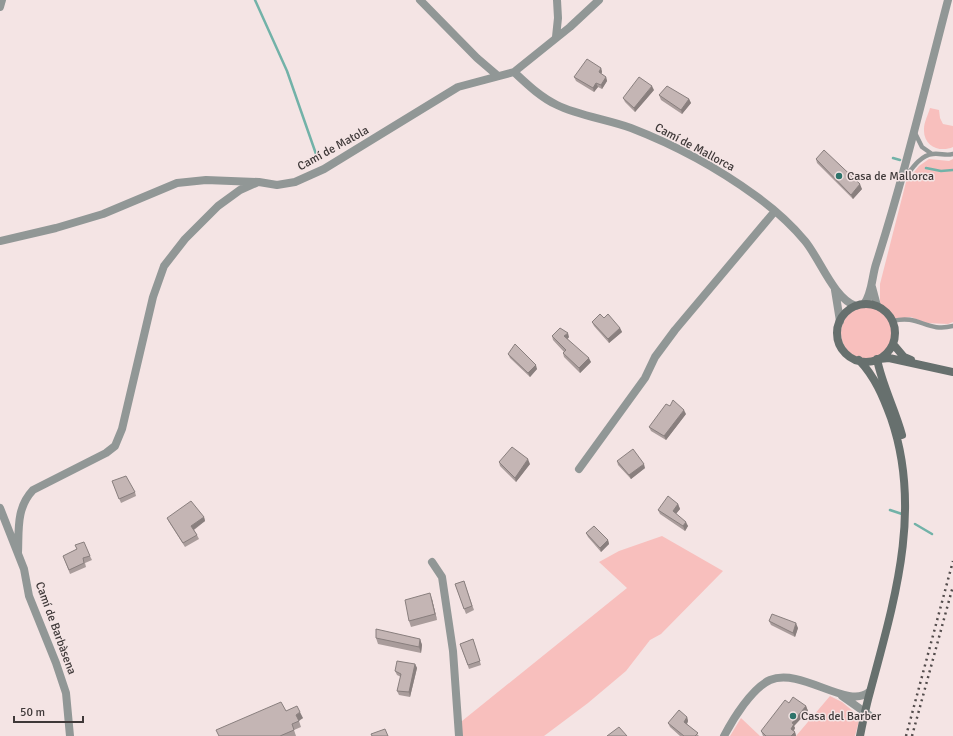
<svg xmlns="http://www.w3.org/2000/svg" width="953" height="736" viewBox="0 0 953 736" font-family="Signika,sans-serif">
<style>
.green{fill:#f8bfbd}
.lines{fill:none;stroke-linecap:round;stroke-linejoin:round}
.stream{stroke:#72b2a8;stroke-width:2.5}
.lane{stroke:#919796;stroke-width:4.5}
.street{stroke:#919796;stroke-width:8}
.secondary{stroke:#67706e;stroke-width:8}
.rail{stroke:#524b4b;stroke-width:2.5;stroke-dasharray:2 4;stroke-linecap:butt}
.wall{fill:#a99c9b}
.shaded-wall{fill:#897f7e}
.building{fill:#c4b5b4;stroke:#897f7e}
.poi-dot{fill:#2e746b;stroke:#f4e4e4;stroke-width:1.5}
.labels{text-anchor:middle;stroke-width:3;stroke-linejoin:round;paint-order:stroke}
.street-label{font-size:12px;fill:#3f3939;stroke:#f4e4e4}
.poi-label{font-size:12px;fill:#3f3939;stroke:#f4e4e4;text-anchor:start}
</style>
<rect width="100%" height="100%" fill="#f4e4e4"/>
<path class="green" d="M930,108L939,110L940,118L943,124L953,126V147C940,153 923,146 924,129C924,122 928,115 930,108Z
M929,159L949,161L953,159V322L948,324L926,323L911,317L894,320L880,305V284L906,182L919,166Z
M841 333a26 26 0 1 1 52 0a26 26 0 1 1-52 0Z
M662,536L723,571L661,634L650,640L626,671L588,703L544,736H460L462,721L627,588L599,562L619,551Z
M830,696L842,702L860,717L855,736H796Z
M741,718L760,736H730Z"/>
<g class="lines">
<path class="stream" d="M255,0L287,71L316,154
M893,158L900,160
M926,168L941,171L953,170
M890,510L902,514
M915,524L932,534"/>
<path class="lane" d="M915,133L922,147L932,154
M904,179C911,170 920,155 933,154C940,153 946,156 953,154
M893,321C919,314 927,333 953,326"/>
<path class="street" d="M420,0L477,58L498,76
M0,7L2,0
M556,37L558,18L557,0
M514,72C527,84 540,97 557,105C577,115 609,120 631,128C675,145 719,169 756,196C774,209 791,224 805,241C820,259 834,299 856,306
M0,241L56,228L103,214L177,183L206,180L259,182L277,185L295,182L324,169L458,87L514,72L570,27L599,0
M872,287L877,306
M835,290L840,321
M864,304C872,294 872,276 876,264C904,177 925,88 948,0
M579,469L645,378L655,357L675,330L775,211
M0,508L24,569L29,596L56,663L66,693L70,736
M18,553C19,530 16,508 33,490L106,453L115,446L122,429L153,297L164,266L185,239L218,206L240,190L256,183
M432,562L442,577L453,651L459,736
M842,696L869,715
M724,736C733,719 752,688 770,680C801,667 848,710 869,692"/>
<path class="secondary" d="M837 333a29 29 0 1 1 58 0a29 29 0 1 1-58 0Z
M893,344L904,357L911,360
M877,359C882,385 895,409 902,435
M879,359L889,358L953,372
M859,360C875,377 883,396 891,418C923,510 894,602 870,692C866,706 863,721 860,736"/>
<path class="rail" d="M906,736L953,561
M912,736L953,586"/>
</g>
<path class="wall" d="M601,68L602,72L601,74L606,77L607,81L602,89L598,87L594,92L576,81L574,77Z
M654,90L635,112L625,102L623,98Z
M659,95L689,99L691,103L682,114L661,100Z
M816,159L862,189L853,199L817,163Z
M604,318L620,328L622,332L609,343L594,326L592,322Z
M552,336L569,337L567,339L591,362L580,373L564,357L563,353L564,352L553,340Z
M508,354L537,369L530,377L510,358Z
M686,414L666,440L651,431L649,427Z
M617,461L645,468L631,479L618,465Z
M499,462L530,464L516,482L500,466Z
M112,481L135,492L136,496L121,503Z
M678,504L680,509L676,514L688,526L685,531L660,514L658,510Z
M204,517L205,521L194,530L197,535L199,539L185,547L169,522L167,518Z
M586,533L608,540L609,544L601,552L588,537Z
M75,545L90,556L92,560L85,563L86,567L70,574L63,556L77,549Z
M464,581L474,610L466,614L455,584Z
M432,599L437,620L411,627L409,621Z
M769,621L798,628L795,637L771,625Z
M376,638L420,639L422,645L421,653L378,644Z
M473,639L481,665L469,669L460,644Z
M415,664L417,668L410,697L399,695L397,691L401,677L397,675L395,671Z
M789,703L806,706L808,711L794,726L795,728L794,731L795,732L796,736H763L761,731Z
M286,711L303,718L299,721L301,727L294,730L296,736H218Z
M687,717L688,721L687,724L699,736H680L670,727L668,723Z"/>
<path class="shaded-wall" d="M601,68L602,72L600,76L599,72Z
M606,77L607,81L602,89L601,85Z
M596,83L598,87L594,92L593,88Z
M652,86L654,90L635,112L634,108Z
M689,99L691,103L682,114L681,110Z
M860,184L862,189L853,199L851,195Z
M620,328L622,332L609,343L608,339Z
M568,333L569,337L566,341L564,336Z
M589,358L591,362L580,373L579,368Z
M536,365L537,369L530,377L528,373Z
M684,410L686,414L666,440L664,436Z
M528,459L530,464L516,482L515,478Z
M644,464L645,468L631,479L629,475Z
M678,504L680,509L674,516L673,511Z
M204,517L205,521L193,530L191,526Z
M686,522L688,526L685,531L683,526Z
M608,540L609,544L601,552L600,548Z
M430,593L432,599L437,620L435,614Z
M796,623L798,628L795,637L793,633Z
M420,639L422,645L421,653L419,647Z
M415,664L417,668L410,697L409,692Z
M806,706L808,711L794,726L795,728L792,733L791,729L792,723Z
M300,712L303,718L298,721L296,715Z
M687,717L688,721L686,726L684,722Z
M795,732L796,736H791Z"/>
<path class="building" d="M587,59L601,68L599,72L606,77L601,85L596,83L593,88L574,77Z
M639,77L652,86L634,108L623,98Z
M667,86L689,99L681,110L659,95Z
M824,150L860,184L851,195L816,159Z
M600,314L604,318L608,314L620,328L608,339L592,322Z
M560,328L568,333L564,336L589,358L579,368L563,353L566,350L552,336Z
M515,344L536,365L528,373L508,354Z
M673,400L684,410L664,436L649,427L666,404L670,406Z
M512,447L528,459L515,478L499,462Z
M633,449L644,464L629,475L617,461Z
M126,476L135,492L119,499L112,481Z
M668,496L678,504L673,511L686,522L683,526L658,510Z
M191,501L204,517L191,526L197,535L183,543L167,518Z
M594,526L608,540L600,548L586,533Z
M84,542L90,556L83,558L84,563L69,570L63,556L77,549L75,545Z
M464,581L472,606L464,609L455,584Z
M430,593L435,614L409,621L405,600Z
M772,614L796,623L793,633L769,621Z
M376,629L420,639L419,647L376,638Z
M473,639L480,661L468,665L460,644Z
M397,661L415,664L409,692L397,691L401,674L395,671Z
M793,697L806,706L792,723L794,724L791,729L795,732L791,736H766L761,731L785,700L789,703Z
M281,702L286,711L297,706L300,712L296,715L299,721L292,724L294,730L280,736H219L216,730Z
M679,710L687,717L684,722L698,733L695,736H684L668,723Z
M619,727L627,736H607Z
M385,729L388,736H372L371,734Z"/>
<g class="poi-dot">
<circle cx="839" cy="176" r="4"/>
<circle cx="793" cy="716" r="4"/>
</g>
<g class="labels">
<g class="street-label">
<text transform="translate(695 147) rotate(28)" y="4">Camí de Mallorca</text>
<text transform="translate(333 148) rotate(-29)" y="4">Camí de Matola</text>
<text transform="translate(56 628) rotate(70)" y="4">Camí de Barbàsena</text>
</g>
<g class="poi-label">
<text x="847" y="180">Casa de Mallorca</text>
<text x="801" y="720">Casa del Barber</text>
</g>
</g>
<path d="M14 716v6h69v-6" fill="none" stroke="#3f3939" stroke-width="2"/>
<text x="20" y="716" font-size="12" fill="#3f3939" stroke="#f4e4e4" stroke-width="3" paint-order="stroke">50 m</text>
</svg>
